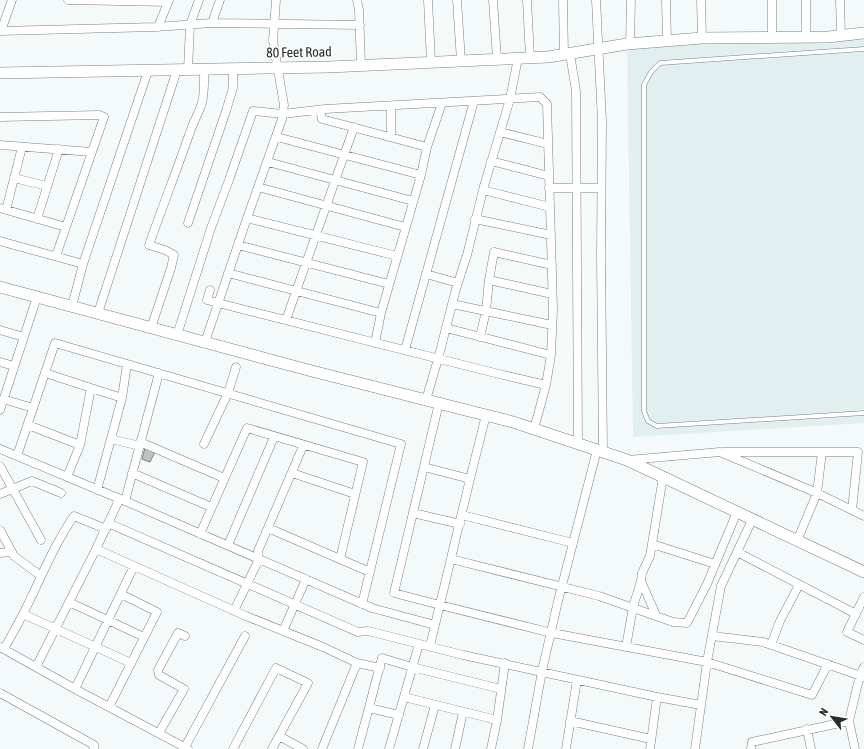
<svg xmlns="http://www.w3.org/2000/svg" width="864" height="749" viewBox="0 0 864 749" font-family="'Asap Condensed',sans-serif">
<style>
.built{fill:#e1eff0}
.building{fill:#bec3c3;stroke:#797e7e}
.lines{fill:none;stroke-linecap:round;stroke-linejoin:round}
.lane-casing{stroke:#7b8080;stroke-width:5}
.street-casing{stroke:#7b8080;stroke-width:9}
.secondary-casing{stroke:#7b8080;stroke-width:12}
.lane{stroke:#fff;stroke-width:4}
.street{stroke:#fff;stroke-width:8}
.secondary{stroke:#fff;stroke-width:11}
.labels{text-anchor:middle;stroke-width:3;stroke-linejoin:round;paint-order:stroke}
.street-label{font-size:14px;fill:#2a2c2c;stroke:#fff}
</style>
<rect width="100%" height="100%" fill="#f4fafa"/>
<path class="built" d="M864,33V423L633,437L627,44Z"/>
<path class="building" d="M145,448L155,452L150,462L142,459Z"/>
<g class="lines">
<g class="lane-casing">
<path id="lane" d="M864,49L660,63L651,72L644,85V411L648,421L657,426L864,413"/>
</g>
<g class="street-casing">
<path id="street" d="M68,0L168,2
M357,0L359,10L361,65
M428,0L431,62
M457,0L461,61
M493,0L497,59
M527,0L530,58
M563,0L564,55
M596,0L602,121L601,256L603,452
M666,0L667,41
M701,0L702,38
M840,0L841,35
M212,23L220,0
M158,27L169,0
M0,31L155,27L212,23L360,25
M1,31L12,0
M772,37V0
M806,37V0
M630,44L631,0
M570,54L576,91L578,444
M188,70L190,25L199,0
M391,106V137
M320,110L322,119L427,147
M0,117L99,115L104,117L56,256
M500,132L548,144
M277,137L421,175
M0,145L92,152
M491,161L549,176
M268,162L413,201
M14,178L47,186
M258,187L405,227
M549,188H601
M483,190L550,207
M0,208L66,227
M6,210L22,147
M247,218L397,256
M37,219L59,149
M475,219L551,235
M188,223L226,111L233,88V69
M0,241L83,264L72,306
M238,245L389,284
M83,264L148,71
M552,265L494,252L489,280L552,294
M228,273L381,313
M426,274L458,283
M210,290L207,300L218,303L495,373L546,385
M452,304L552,325
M98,313L177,70
M286,320L354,127
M151,328L171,268L174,255L165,250L149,245C162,208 176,172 189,135C192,125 197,116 201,106C205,95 204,82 204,70
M446,328L551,355
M0,330L24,337
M177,335L211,228L229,180L253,111L283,114L325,109L540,97L547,104L553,309L551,355L546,385L534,429
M480,337L486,311L489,280
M205,342L245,224L282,119L284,105L273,41L276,0
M375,343L381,313L421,175L427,147L442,103
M405,350L474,101
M0,362L14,366
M45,373L122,398L97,490
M122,398L127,364
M3,399L33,408
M426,400L438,359L456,289L467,255L484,186L510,99L518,58
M439,403L394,593L440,605L552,633L707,662L812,695L828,664
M0,410L37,297
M28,425L80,445
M111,439L140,446
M140,442L224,478
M204,444L228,393L236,367
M0,449L125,501L372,608L435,625
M723,452H858L852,510
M17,456L55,343L401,444L362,604
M628,460L720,452L817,493L822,452
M0,466L41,540
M424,467L470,479
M132,473L211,507
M292,473L355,494
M67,477L80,445L91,388
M0,494L32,481L61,493
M125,501L159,373
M413,513L460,524
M462,515L573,543
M108,523L358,632L368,631L463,655L657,697L701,705
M268,528L370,572
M0,530L14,556L41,576
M200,534L247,428L363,462L340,559
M797,541L817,493L864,516
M652,544L715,564
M228,545L274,437
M96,549L246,616L323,647L357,663L380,668
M737,552L856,614
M0,553L11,552
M451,559L599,596L673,622L687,623L707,584L737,512
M864,597L847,632L864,640
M69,602L144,637
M234,611L259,559L258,551L303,446
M23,614L131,663
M656,615L641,581L642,573L650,556L663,477
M283,631L306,579
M712,636L763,642L864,677
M771,645L780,621L799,585
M430,646L470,479L486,415
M0,647L75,689L188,749
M626,647L633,607L641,581
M4,649C10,638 17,626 23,614C40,581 53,546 74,516L106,529
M36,667L96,549L119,500
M75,689L134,566
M0,693L94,745V749
M404,697L497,720L491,749
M109,707L157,612L121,594
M369,708L399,715
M497,720L505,663
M570,721L651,739
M849,721L860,675L864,667
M807,729L811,749
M159,733L184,689L159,675L158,670L178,633L185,636
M279,736L303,749
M185,747L245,636
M233,749L276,668L308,683L272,749
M322,749L357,663
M358,749L382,658L412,667L501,689
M389,749L419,644
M423,749L435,705
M455,749L463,712
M528,749L542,671L558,601L597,450
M566,749L577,680
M650,749L657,697
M695,749L707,662L721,586L752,520
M751,749L752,742L849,721L855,749"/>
</g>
<g class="secondary-casing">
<path id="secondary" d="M0,73L329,67L548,57L627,44L702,38L828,37L864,33
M0,287L308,370L513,422L627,460L864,572"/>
</g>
<use href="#lane" class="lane"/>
<use href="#street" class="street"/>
<use href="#secondary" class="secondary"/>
</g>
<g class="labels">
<g class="street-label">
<text transform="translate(299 52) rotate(-1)" y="5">80 Feet Road</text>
</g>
</g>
<g transform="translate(832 717) rotate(301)" stroke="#ffffff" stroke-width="3" paint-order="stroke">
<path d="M0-3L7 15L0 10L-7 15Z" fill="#2a2c2c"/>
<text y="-6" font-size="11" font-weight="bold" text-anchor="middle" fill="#2a2c2c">N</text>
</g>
</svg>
